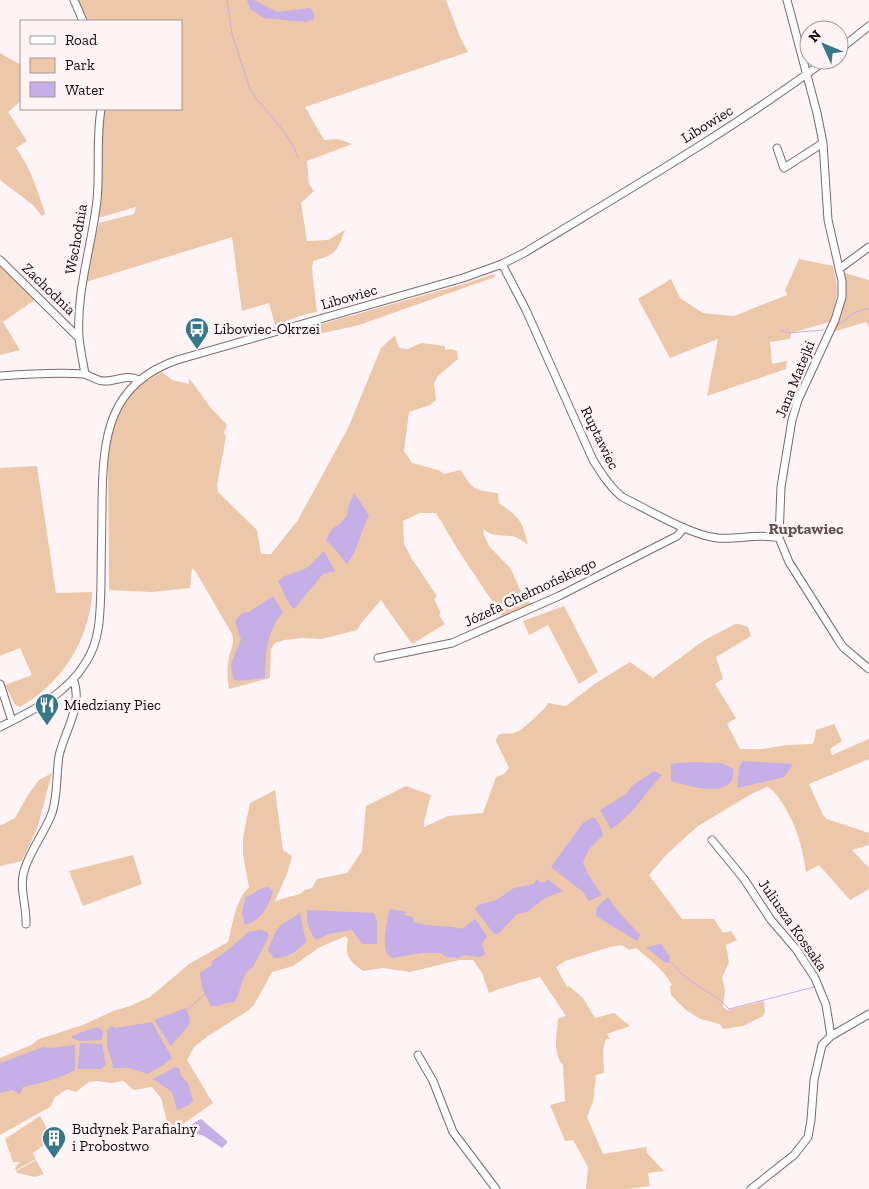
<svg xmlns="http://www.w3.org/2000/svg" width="869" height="1189" viewBox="0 0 869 1189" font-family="'Zilla Slab',serif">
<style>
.green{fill:#ecc7a9}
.water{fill:#c6aee6}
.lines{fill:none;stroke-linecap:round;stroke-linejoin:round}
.stream{stroke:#c6aee6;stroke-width:1}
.minor-casing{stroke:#7d676c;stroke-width:9}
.minor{stroke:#fff;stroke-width:7}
.labels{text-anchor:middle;stroke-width:5;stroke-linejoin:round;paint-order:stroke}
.street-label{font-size:15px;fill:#140b0e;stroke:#fef4f6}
.poi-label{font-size:15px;fill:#140b0e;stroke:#fef4f6;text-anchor:start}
.neighbourhood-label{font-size:16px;font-weight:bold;fill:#624d52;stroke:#fef4f6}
</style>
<rect width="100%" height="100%" fill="#fef4f6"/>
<path class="green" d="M76,0H446L460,37L468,52L305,107L324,140L338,139L352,144L307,161L309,184L314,191L301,203L307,241L328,240L345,230C336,253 337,254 313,261L312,269L317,312L306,314L275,325L269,303L242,311L232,237L86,282L92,250L99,223L134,214L136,207L98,218L102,109H181V21H85Z
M0,53L21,65V101L8,112L27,141L16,148C29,165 39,193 45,214L42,216L33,205L0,180Z
M799,259L833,266C839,289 838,301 829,322L791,333L790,339L770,342L772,364L787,361L786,369L707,396L718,339L670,358L638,299L671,279L680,298L703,313L734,316L787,295L785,290Z
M2,265L36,299L3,322L20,350L0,355V266Z
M845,273L869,280V327L866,322L833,332L845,298Z
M494,274L495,277L359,325L323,333L310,332L287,338L293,332L467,283Z
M395,335L399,348L408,349L421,343L445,346V350L451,349L457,351L458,359L438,376L434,383L436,400L430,405L409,412L404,451L412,463L438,470L444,474L461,470C473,491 475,490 498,493L499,503C520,518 522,520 528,545C525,543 522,540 518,538C507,533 493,539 484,529L483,533L489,546L511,569L521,592L531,604L502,616L460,553L436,513H420L403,521L404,544L412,559L437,596L434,599L441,613L439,615L445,624L412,644L381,600L362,622L357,630L322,639L303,638L284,640L275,643L271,649L270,678L229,689C227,678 227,667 229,657C231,648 235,643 232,634L196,572L192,568L190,588L152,592L109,590L108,461L113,428L126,400L144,382L162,372L172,380L189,384V378L210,407L227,425L224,433L226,437L217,485L218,492L257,530L261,554H271L298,520L348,428L381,348Z
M37,466L56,593L92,592V597C87,643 61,684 20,707L15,705L5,685L32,675L20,648L0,656V468Z
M564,606L598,672L579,684L548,625L529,635L523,621Z
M735,624H739L748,627L751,636L716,657L723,679L715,684L736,718L727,724L740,749H763L787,745L812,744L814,742L816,730L834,724L842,741L830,749L832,755L869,739V759L809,784L823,815L827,819L869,833V845L852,850L869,868V889L850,900L819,865L806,872C802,846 797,827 783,804C778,797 775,791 767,787L755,792L698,826L667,854L649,875L682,919H714L723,933L731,931L737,940L726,945L729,962L722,978L725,990L723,1007L727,1010L764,1001L765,1012L763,1016L743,1026L723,1029L720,1024L700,1019L686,1010L671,995L670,986L672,985C663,969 650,960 636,948L629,950L622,945L610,947L565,961L556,967L567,987L569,986L583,998L595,1018L614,1013L630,1026L607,1034L610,1039H606L603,1050L604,1073L596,1075L593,1102L587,1117L603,1154L646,1147L647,1153L664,1171L648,1173L650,1186L627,1189H586L588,1167L573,1140L565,1141L550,1105L565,1101L563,1065C552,1052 557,1034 558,1019L566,1016L540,977L499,989L489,993L482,973L473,960H459L410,972L383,968L363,971C350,962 344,955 348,940L346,936L320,947L293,966L272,972L254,1005L249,1010L208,1036L194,1047L187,1060L213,1103L170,1133L161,1098L152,1087L134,1090L123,1081L110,1083L98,1081L89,1082L76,1092L67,1089L55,1097L50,1107L0,1135V1058L31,1045L39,1039L83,1025L113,1011L130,1006L150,997L189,964L228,942C233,923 235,901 249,887L243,855V837L250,803L275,790L283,850L292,856L287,874L275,901L300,894L305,890L312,888L317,879L347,873L362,851L366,806L406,786L431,795L424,822V827L448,816L483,813L496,777L504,774L509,768L496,741C498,729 508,736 516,732C524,730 538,714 545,708L548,703L566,706L596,683L630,662L653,678L703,641Z
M52,773L38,826L22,861L0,866V826L15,818L28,795L39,780Z
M133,855L142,884L83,906L69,871Z
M40,1116L53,1139L33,1153L36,1159L16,1170L15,1168L20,1162H13L5,1139Z
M36,1160L44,1174L35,1177L17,1173L16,1171Z"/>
<path class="water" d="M247,0H254L277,12L310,8L314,13V19L305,22L264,18L250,9Z
M354,493L369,515C361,531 358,550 347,564L334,548L326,540L332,529L341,523L347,516L349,504Z
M324,551L335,571L323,574L294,609C284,599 285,593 278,581L285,576L307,568Z
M273,596L283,612C266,632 266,652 265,678L239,681L233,679L231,663L241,640L235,621L242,613L249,612Z
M743,761L793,764L784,777L737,788L739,767Z
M691,762L721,763L734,769C733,772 733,777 732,780C723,797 685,785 671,781V764Z
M654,771L662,775C645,793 632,816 611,829L600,810L626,794L633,785Z
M594,817L600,826L603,835L589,849L583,862L588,874L602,895L589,901L583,892L551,867L583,823Z
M537,879L540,882H545L548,879L563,891L545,898L527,912L517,914L498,934H494L475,909L478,905L496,900L514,888L534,884Z
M268,887L273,891C268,907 262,920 245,925L242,914L245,898C254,894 258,888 268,887Z
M608,897L618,911L640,935L637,941L596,916L597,907Z
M391,909L407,912L403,915L413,917L414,922C430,928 446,924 462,929L475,919L487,936L482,944L485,954L480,957L464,955L458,958L446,957L441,953H421L393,958C391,957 388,955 387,953C382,945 387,921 389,911Z
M307,910L374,913L377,920V944H362L352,930L329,934L316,940C309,932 306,920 307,910Z
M300,913L306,942C297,951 288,958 274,958L268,950L276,931L281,925Z
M261,930L267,932L269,936L253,967C240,973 241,997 234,1002C232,1003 229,1002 226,1003C220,1005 217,1007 211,1006L202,988L200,973L212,965L211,962L228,950L248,932Z
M661,944L670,957L668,963L664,962L646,947Z
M186,1008L190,1019L189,1025L171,1046L154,1020Z
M152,1022L172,1058L162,1066L147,1074L130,1068H113L112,1062L107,1047V1030L111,1026L116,1028Z
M98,1027L103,1031L102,1040L80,1041L72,1038V1036L90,1029Z
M80,1043L102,1044L106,1065L101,1069H78Z
M75,1045V1070C58,1079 41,1083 23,1087L20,1094L12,1090L0,1093V1063L43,1047L51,1048Z
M175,1067L179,1068L181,1076L188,1083L193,1101L189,1105L177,1110L172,1092L153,1079Z
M201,1119L227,1141V1143L222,1148L204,1136L184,1130L186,1127Z"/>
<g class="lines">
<path class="stream" d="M227,0L232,34L250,89C265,113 290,131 298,158
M837,326L854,313L869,308
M780,330L789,333L823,330
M669,961C675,965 678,971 683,975C698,988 716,994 729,1009L814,987
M187,1010L205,994"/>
<g class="minor-casing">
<path id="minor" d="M74,0L83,21
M787,0L817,113L823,143L828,220L842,281V297L835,320L798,400L792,420L781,487L779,538L789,562L837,638L843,647L869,669
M839,50L869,26
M777,148L784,168L823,143
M0,260L79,338
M502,264L526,310L593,460C602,474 609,486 622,497C647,509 690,535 717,538C738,540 758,533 779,538
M839,269L869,247
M85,374C83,362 80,349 79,337C76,291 92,246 97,200C100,169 96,141 101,109
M0,376C27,374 55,372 83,374C91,375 97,382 105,381C117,381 127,374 139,380
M378,658L452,643L559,596L677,536L684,528
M0,684L12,721
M0,727C32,711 67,694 86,662C101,639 100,611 101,585C101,557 102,529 102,501C103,437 108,384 177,360L463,278L502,264L524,253C626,191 730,131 826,60
M712,840L744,879L771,920L796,949L815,978L826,1005L831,1036
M26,924C27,906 18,886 25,868C31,849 45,832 52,813C58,795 56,775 59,756C64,732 84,705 73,679
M418,1055L433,1081L453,1132L496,1189
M751,1189L794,1155L808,1137L811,1120L814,1080L822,1045L831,1036L869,1014"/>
</g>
<use href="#minor" class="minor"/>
</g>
<defs>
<g id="bus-pin" transform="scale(1.25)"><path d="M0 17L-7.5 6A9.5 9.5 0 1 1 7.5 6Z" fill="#357889" stroke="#fef4f6"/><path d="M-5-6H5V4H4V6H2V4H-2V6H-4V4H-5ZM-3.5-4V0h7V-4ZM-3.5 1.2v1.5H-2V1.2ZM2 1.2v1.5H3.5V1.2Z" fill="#fff"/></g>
<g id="restaurant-pin" transform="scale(1.25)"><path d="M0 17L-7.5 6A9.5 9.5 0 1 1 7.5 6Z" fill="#357889" stroke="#fef4f6"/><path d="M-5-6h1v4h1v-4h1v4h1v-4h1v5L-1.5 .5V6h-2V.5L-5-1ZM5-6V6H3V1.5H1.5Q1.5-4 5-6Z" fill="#fff"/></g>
<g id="building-pin" transform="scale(1.25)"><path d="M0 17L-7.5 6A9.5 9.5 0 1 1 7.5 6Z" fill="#357889" stroke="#fef4f6"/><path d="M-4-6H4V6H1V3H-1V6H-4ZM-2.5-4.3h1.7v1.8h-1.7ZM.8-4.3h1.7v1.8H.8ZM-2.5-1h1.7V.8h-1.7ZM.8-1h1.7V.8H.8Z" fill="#fff"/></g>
</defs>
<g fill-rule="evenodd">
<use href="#bus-pin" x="197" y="329"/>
<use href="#restaurant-pin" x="47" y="705"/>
<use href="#building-pin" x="54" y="1138"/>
</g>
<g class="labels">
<g class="street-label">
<text transform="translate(707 124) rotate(-32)" y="5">Libowiec</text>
<text transform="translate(76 239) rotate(-80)" y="5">Wschodnia</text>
<text transform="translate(49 289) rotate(44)" y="5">Zachodnia</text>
<text transform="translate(349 297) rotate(-16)" y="5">Libowiec</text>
<text transform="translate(795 379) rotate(-68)" y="5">Jana Matejki</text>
<text transform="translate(600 438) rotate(64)" y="5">Ruptawiec</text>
<text transform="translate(530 592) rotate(-25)" y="5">Józefa Chełmońskiego</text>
<text transform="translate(793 925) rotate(55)" y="5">Juliusza Kossaka</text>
</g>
<g class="poi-label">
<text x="214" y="334">Libowiec-Okrzei</text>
<text x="64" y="710">Miedziany Piec</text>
<text x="72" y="1134">Budynek Parafialny<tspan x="72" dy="17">i Probostwo</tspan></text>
</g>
<g class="neighbourhood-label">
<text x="806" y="534">Ruptawiec</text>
</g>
</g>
<rect x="20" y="20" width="162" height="90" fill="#fef4f6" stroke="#a09799"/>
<rect x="30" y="36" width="25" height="8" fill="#ffffff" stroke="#a09799"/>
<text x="65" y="45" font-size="15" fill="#140b0e">Road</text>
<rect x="30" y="58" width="25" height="15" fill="#ecc7a9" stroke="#a09799"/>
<text x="65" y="70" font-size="15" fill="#140b0e">Park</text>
<rect x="30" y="82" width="25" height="15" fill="#c6aee6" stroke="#a09799"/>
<text x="65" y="95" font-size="15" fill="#140b0e">Water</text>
<g transform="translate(824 45) rotate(314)"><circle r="24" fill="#fef4f6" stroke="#a09799"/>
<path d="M0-4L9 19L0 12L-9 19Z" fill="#357889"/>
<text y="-8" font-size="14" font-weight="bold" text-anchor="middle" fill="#140b0e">N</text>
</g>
</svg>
